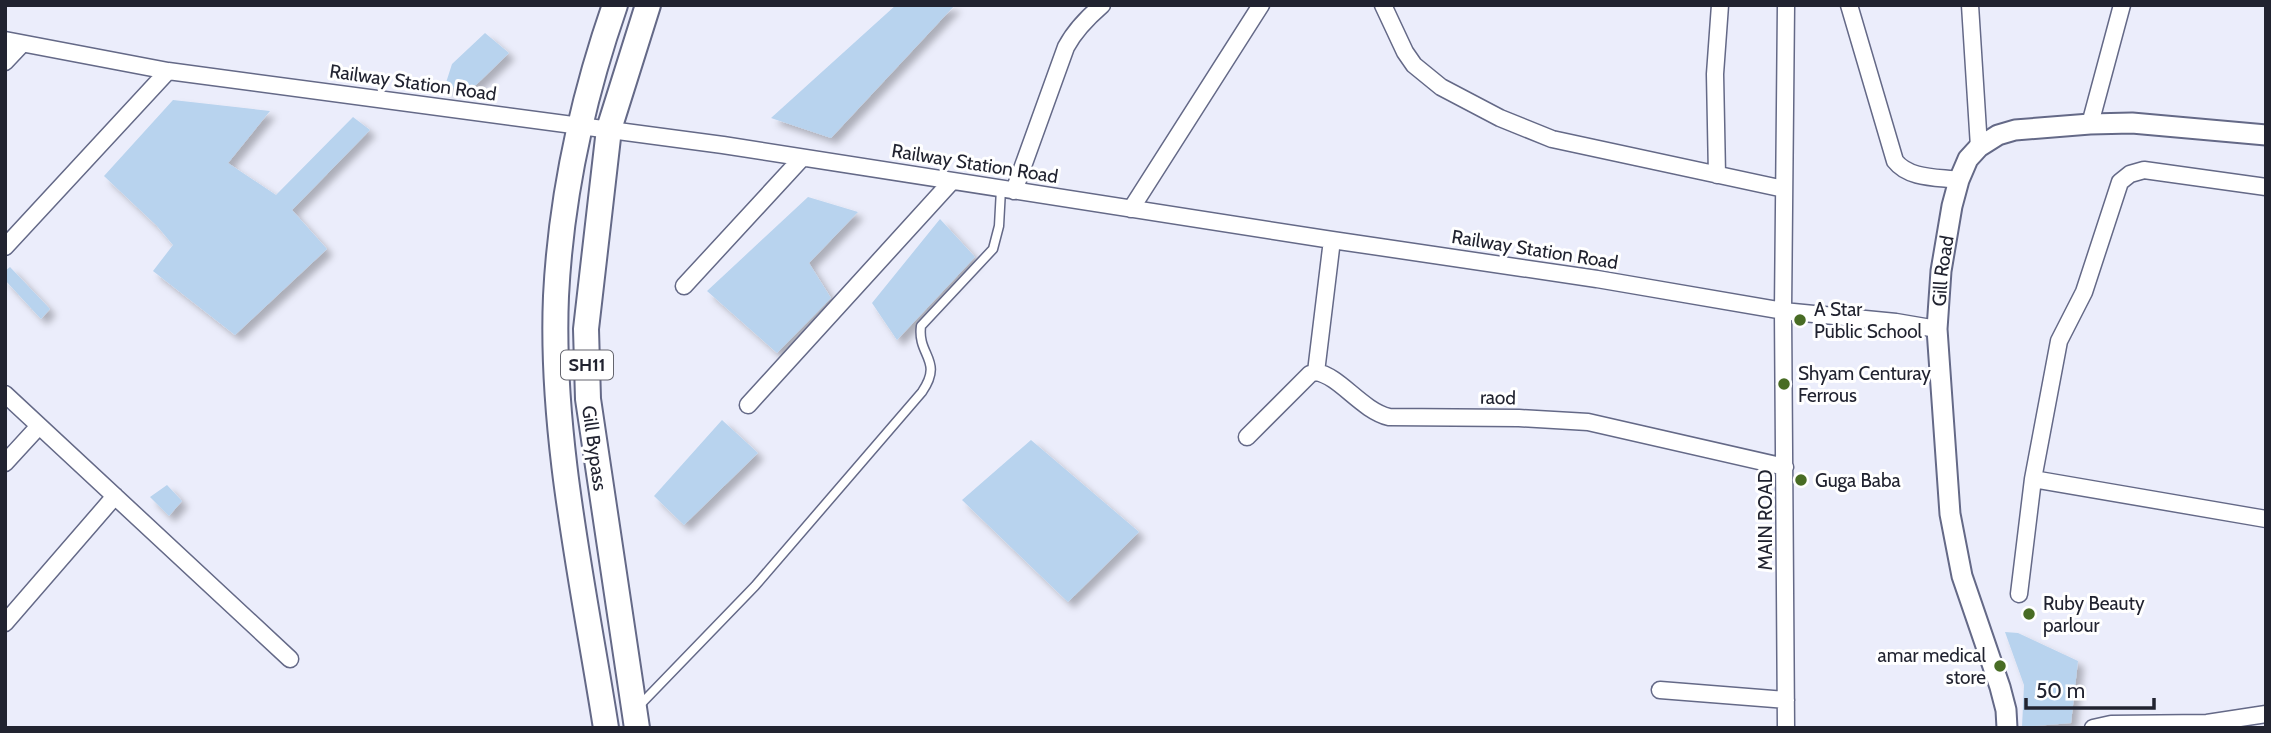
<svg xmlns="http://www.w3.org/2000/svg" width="2271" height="733" viewBox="0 0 2271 733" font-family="Cabin,sans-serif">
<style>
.building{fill:#b8d3ee;filter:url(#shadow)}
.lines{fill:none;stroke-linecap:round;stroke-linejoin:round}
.service-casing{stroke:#646987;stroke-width:11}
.minor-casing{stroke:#646987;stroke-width:19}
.tertiary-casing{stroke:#646987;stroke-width:23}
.primary-casing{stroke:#646987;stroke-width:28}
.service{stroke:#fff;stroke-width:8}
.minor{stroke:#fff;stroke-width:16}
.tertiary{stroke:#fff;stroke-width:19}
.primary{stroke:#fff;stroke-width:24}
.poi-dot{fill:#486c24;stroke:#fff;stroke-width:2.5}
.labels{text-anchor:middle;stroke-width:6;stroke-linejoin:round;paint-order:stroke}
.shield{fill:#fff;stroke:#64656e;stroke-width:2}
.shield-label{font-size:18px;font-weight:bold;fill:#212330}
.street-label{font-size:19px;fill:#212330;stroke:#fff}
.poi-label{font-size:19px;fill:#212330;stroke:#fff;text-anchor:start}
</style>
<defs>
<filter id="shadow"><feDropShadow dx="6" dy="6" stdDeviation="3.5" flood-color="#0004"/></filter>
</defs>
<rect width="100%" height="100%" fill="#ebedfb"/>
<path class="building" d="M896,5H955L831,138L771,118Z
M485,33L509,53L476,85L444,89L452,64Z
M173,100L270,111L228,163L276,195L353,117L370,130L292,210L327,249L235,335L153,271L173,245L157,226L104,176Z
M808,197L858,212L809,263L831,298L777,353L707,291Z
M940,219L975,257L897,340L872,303Z
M10,267L50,309L41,319L5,280V271Z
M722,420L758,453L684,525L654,496Z
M1031,440L1139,532L1068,602L962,500Z
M167,485L182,501L169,516L150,497Z
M2005,632L2018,633L2078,661L2071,723L2022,727L2024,685Z"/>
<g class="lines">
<g class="service-casing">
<path id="service" d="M638,707L755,586L922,392C944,360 917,356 921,326L993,249L999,226L1001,189"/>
</g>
<g class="minor-casing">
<path id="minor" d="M1383,5L1405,52L1414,65L1441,87L1500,118L1552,139L1784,189
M1786,5L1783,311L1786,728
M1849,5L1895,161C1909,179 1937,177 1959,180
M1970,5L1979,147
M5,40L168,71L723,145L1332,240L1597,279L1783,311L1896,322L1937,329
M5,62L22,44
M2090,124L2122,5
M1717,175L1715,74L1720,5
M1014,191L1066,47C1075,30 1087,18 1102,5
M1131,209L1261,5
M5,247L168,71
M684,286L802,158
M1316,372L1332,240
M5,394L290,659
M748,405L952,181
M1247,437L1310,374L1316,372C1340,376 1361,410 1389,417L1519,418L1588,422L1785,467
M5,463L39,426
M2033,479L2266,519
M2019,594L2033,479L2059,341L2084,292L2120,182L2130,174L2144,170L2266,187
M5,623L115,496
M1660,690L1786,700
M2093,728L2111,724L2207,723L2266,714"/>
</g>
<g class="tertiary-casing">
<g id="tertiary">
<path id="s1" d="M2007,728L2006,710L2000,687L1962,576L1950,514L1937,329L1941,271L1952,206L1959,180L1968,159L1979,147L1998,135L2015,130L2090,124L2132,123L2266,135"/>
</g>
</g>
<g class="primary-casing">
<path id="primary" d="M606,728C584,588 550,437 556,296C561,198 583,97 615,5
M637,728L588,399L586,329L609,129L648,5"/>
</g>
<use href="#service" class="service"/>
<use href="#minor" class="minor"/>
<use href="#tertiary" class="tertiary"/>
<use href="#primary" class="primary"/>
</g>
<g class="poi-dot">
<circle cx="1800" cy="320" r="7"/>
<circle cx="1784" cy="384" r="7"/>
<circle cx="1801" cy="480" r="7"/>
<circle cx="2029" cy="614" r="7"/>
<circle cx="2000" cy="666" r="7"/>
</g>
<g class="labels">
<rect class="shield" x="561" y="350.5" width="52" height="29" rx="5"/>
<g class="shield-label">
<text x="587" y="371">SH11</text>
</g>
<g class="street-label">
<text transform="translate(413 82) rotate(8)" y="7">Railway Station Road</text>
<text transform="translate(975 163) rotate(9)" y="7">Railway Station Road</text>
<text transform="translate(1535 249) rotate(9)" y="7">Railway Station Road</text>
<text dy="7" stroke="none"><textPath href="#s1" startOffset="466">Gill Road</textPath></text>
<text transform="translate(1498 397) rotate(1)" y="7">raod</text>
<text transform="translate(595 448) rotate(82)" y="7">Gill Bypass</text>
<text transform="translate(1765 520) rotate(-90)" y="7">MAIN ROAD</text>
</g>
<g class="poi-label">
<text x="1814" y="316">A Star<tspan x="1814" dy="22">Public School</tspan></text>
<text x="1798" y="380">Shyam Centuray<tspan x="1798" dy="22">Ferrous</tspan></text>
<text x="1815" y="487">Guga Baba</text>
<text x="2043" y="610">Ruby Beauty<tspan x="2043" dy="22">parlour</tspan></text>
<text x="1986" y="662" text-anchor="end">amar medical<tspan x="1986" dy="22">store</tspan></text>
</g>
</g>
<rect width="2271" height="733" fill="none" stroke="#212330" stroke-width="14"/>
<path d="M2026 698v10h128v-10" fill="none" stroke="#212330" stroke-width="3.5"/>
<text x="2036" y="698" font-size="21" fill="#212330" stroke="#ffffff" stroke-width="5" paint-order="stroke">50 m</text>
</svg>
